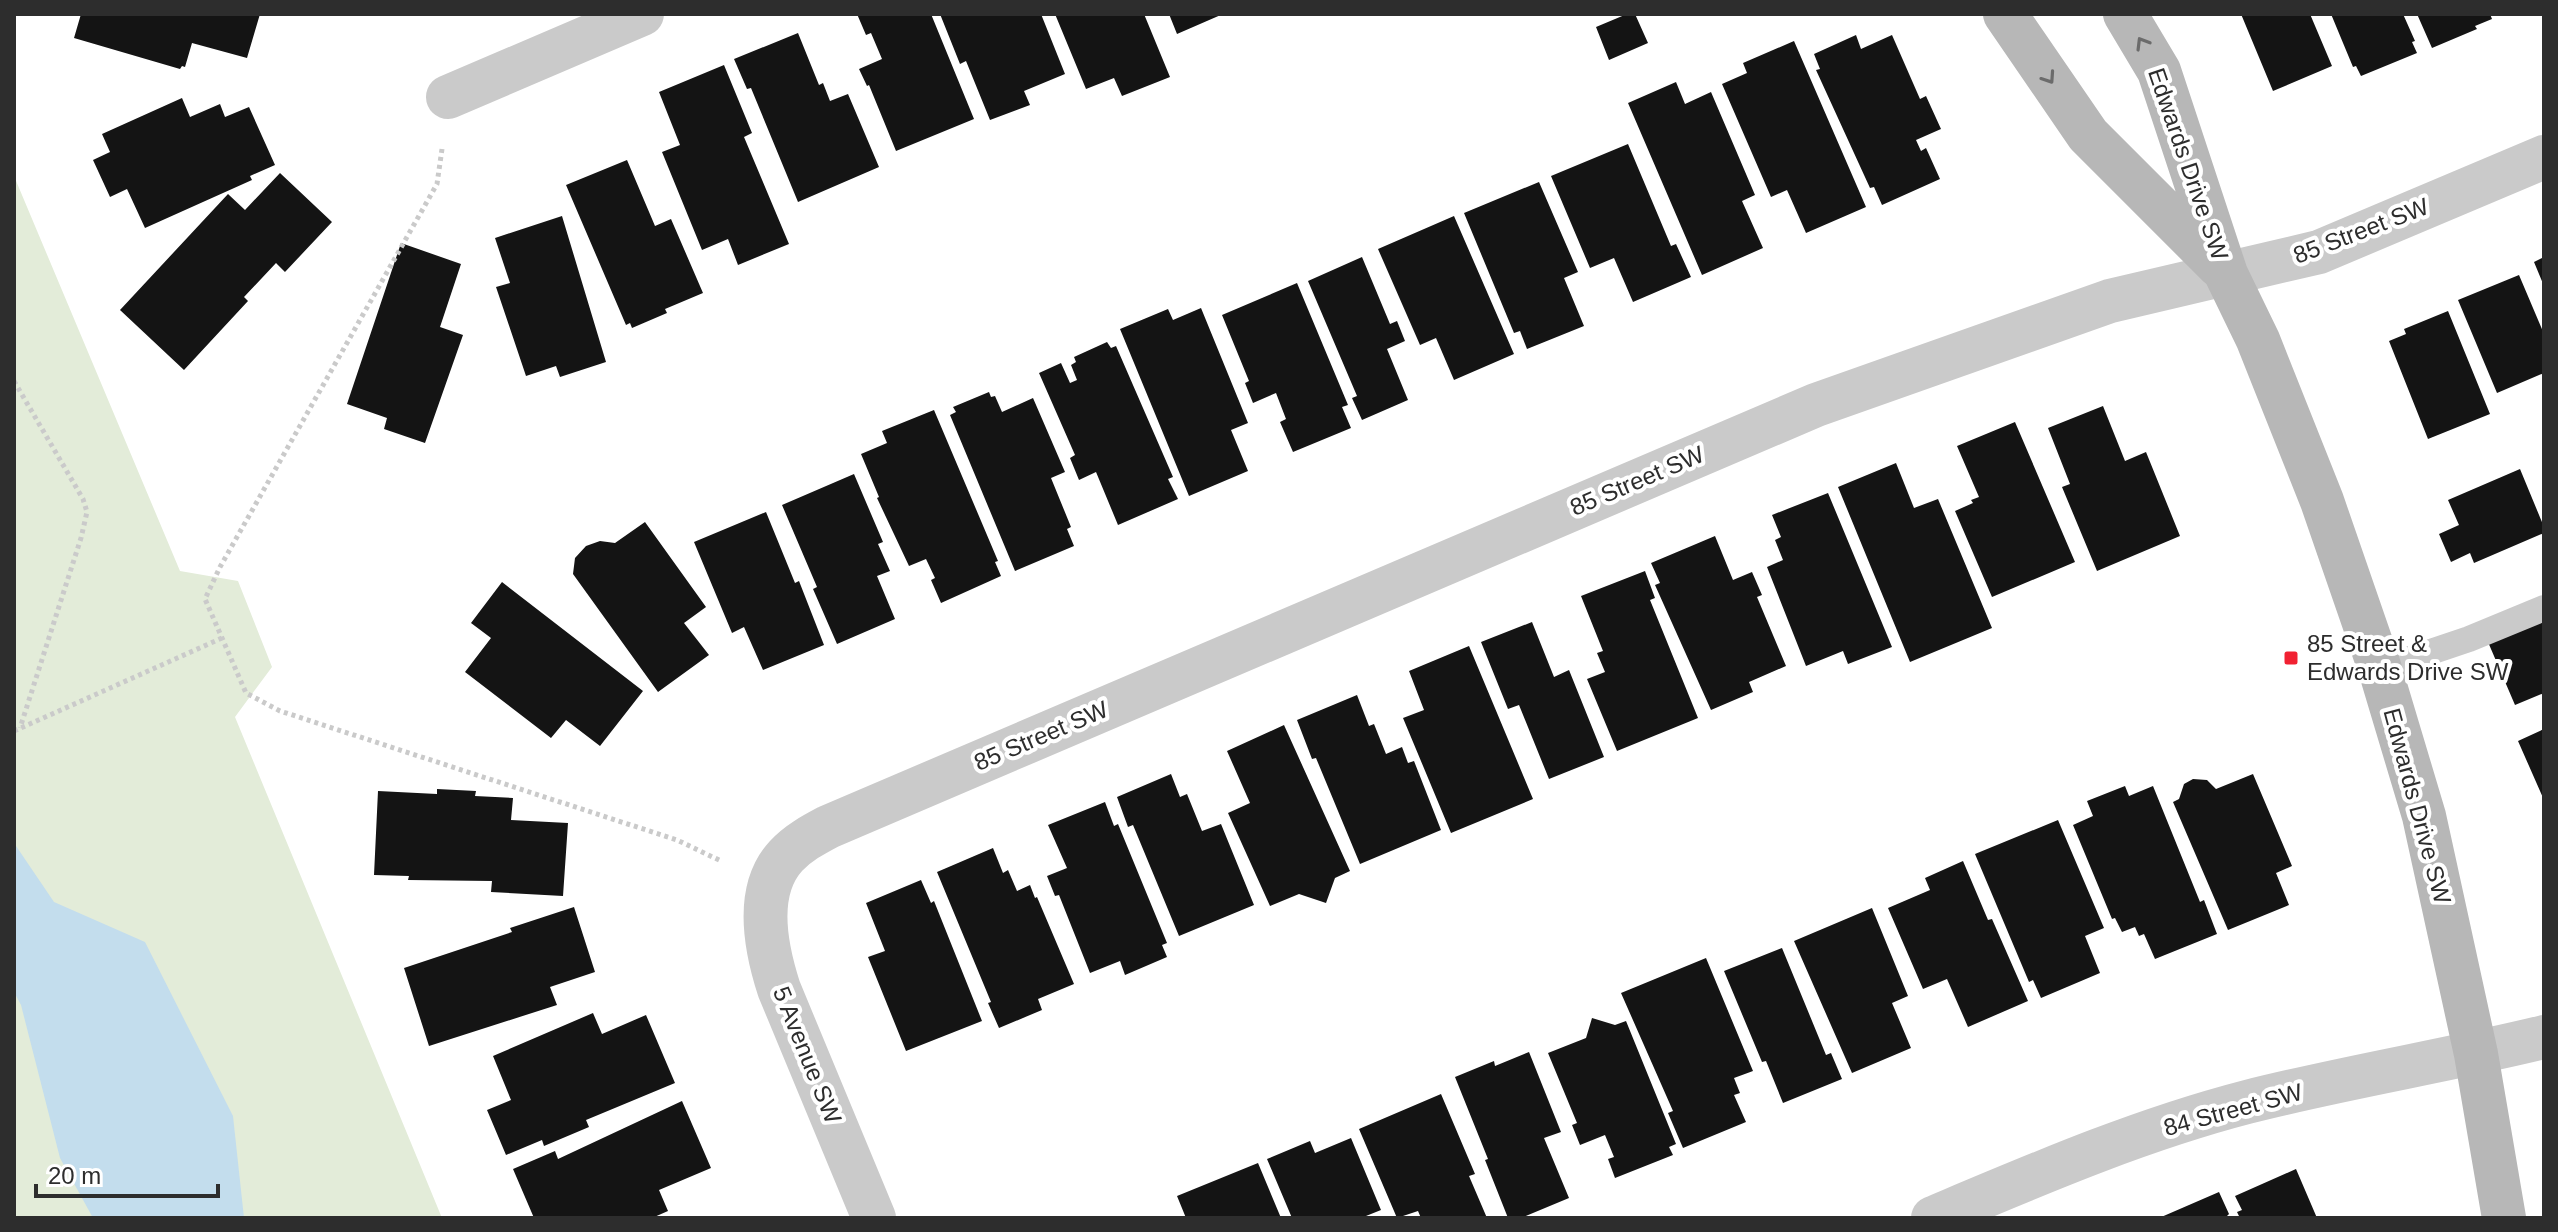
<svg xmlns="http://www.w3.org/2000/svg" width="2558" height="1232" viewBox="0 0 2558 1232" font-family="Helvetica,sans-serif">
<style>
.green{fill:#e3ecd9}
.water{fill:#c3dded}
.building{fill:#141414}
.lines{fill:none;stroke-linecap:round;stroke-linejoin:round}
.path{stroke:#cacaca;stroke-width:5;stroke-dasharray:4 4;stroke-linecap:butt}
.lane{stroke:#cacaca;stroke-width:26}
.street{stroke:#cacaca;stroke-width:44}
.secondary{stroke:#b7b7b7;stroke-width:44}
.oneway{stroke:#6b6b6b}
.poi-dot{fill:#f12132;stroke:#fff;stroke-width:3}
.labels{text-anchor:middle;stroke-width:8;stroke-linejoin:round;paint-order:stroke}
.street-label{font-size:24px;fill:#2d2d2d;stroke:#fff}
.poi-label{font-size:24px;fill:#2d2d2d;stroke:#fff;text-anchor:start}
</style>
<rect width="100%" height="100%" fill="#fff"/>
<path class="green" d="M14,176L180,571L238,581L272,667L235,717L442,1218H14Z"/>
<path class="water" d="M14,843L54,902L145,942L233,1116L244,1218H93L60,1158L21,1005L14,992Z"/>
<path class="building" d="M81,14H260L247,58L192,43L185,67L182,66L180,69L74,38Z
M857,14H931L974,119L896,151L869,85L867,86L859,69L882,59L871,33L866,35Z
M940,14H1041L1065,74L1024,91L1030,105L990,120L966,61L960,64Z
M1055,14H1144L1170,77L1122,96L1114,78L1086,89Z
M1169,14H1223L1177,34Z
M1627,14H1635L1648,43L1609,60L1596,27Z
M2241,14H2310L2332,66L2273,91Z
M2331,14H2403L2415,41L2412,42L2417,53L2361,76L2356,66L2353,67Z
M2417,14H2490L2492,19L2475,26L2477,29L2432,48Z
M798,33L819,85L823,83L830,101L848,94L879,167L798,202L751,88L747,89L734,59Z
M1856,35L1861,49L1892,35L1920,99L1926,96L1941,129L1916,140L1921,151L1926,148L1940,179L1882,205L1874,187L1870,188L1816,70L1820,69L1814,54Z
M1794,41L1866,207L1806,233L1787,190L1771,197L1722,84L1747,73L1743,63Z
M724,65L752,133L744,137L789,244L738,265L728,239L702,250L662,152L680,145L659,92Z
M1676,82L1685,104L1711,92L1755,195L1742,201L1763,248L1702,275L1628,103Z
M182,98L190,117L220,104L225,117L249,107L275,165L250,176L252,180L145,228L127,189L110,197L93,160L110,152L102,134Z
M1628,144L1671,246L1676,244L1691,277L1633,302L1614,258L1590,268L1551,176Z
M627,160L655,226L671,219L703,293L665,309L667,313L632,328L630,323L626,325L566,185Z
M280,173L332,222L285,272L276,263L244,297L248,301L184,370L120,310L228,194L245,210Z
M1539,182L1578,272L1564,278L1584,326L1527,349L1520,331L1514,333L1464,213Z
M562,216L606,362L560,377L556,366L526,376L496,287L510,283L495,238Z
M1454,216L1514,354L1454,380L1436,338L1420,345L1378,249Z
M401,243L461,264L440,327L463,335L425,443L384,429L387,418L347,404Z
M1362,257L1390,324L1397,321L1405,341L1387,349L1408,400L1362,420L1352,398L1357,396L1308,281Z
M2544,257V286L2534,262Z
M2519,275L2544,334V373L2497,393L2458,300Z
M1297,283L1348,405L1342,407L1351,428L1293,452L1280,422L1286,419L1276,393L1253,403L1245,383L1249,381L1222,315Z
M1201,308L1248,423L1231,430L1248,471L1189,496L1120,329L1168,309L1173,320Z
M2448,311L2490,414L2428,439L2389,341L2406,334L2404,329Z
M1107,342L1111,348L1116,346L1173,477L1168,479L1178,499L1118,525L1096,472L1079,480L1070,458L1075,455L1039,373L1061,363L1070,383L1077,380L1071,365L1076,362L1074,357Z
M989,392L991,397L995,396L1002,412L1033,398L1065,472L1051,478L1071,527L1067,529L1074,546L1015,571L950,415L956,412L953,407Z
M2103,406L2125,461L2146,452L2180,536L2097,571L2062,487L2070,484L2048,428Z
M934,410L998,561L995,562L1001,576L941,603L931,580L935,578L926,559L909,566L877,498L879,497L861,454L887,443L882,431Z
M2015,422L2075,562L1992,597L1955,511L1973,503L1971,500L1979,497L1957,446Z
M1896,463L1914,508L1938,499L1992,628L1910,662L1838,487Z
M2520,469L2544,527V533L2474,563L2470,553L2451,562L2439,534L2459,525L2448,500Z
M854,474L883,542L878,544L890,571L877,576L895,619L837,644L813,589L817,587L782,505Z
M1828,493L1892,647L1848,664L1843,651L1806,666L1767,567L1783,560L1775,540L1781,537L1772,515Z
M766,512L795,583L799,581L824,645L763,670L744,627L732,633L694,542Z
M645,522L706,607L684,623L709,655L658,692L573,574L575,558L586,546L600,541L615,543Z
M1715,536L1733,580L1752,572L1762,595L1757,597L1786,666L1749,682L1753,692L1711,710L1655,585L1660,583L1651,563Z
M1645,571L1655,598L1650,600L1698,718L1617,751L1587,679L1605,672L1597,653L1603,651L1581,596Z
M502,582L643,691L600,746L566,720L551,738L465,672L491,638L471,623Z
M2544,619V693L2515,705L2488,642Z
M1532,622L1554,677L1569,670L1604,757L1549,779L1519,705L1508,709L1481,642Z
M1469,646L1533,799L1451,833L1403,718L1424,710L1409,671Z
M1357,695L1369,726L1374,724L1386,754L1402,747L1408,763L1414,761L1441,830L1360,864L1316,758L1312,759L1297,720Z
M1284,725L1350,871L1335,878L1326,903L1299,894L1270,906L1228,813L1250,803L1227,751Z
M2544,729V800L2518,741Z
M1171,774L1180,797L1187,794L1202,831L1221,824L1254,905L1179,936L1133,825L1128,827L1117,797Z
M2253,774L2292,866L2276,873L2289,905L2228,930L2173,802L2179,799L2184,784L2193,779L2207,780L2216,789Z
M2125,786L2129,796L2153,786L2200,902L2204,900L2217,934L2155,959L2144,934L2139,936L2135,927L2122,932L2115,918L2112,919L2073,825L2093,816L2087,801Z
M437,789L476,791L475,796L513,798L511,820L568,823L563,896L491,892L492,881L408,880L409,876L374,875L378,791L437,794Z
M1105,802L1114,826L1118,824L1167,943L1162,945L1167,957L1125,975L1120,961L1090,973L1059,895L1055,896L1047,876L1067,868L1048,825Z
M2058,820L2104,928L2085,936L2100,973L2041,998L2033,980L2029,982L1975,854Z
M993,848L1003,873L1008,870L1017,891L1030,885L1035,898L1037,897L1074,984L1038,999L1042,1010L999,1028L988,1003L991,1002L937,872Z
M1963,861L1988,920L1992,919L2028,1001L1968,1027L1947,979L1923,989L1888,908L1930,890L1925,878Z
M921,880L931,903L934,901L982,1021L906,1051L868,957L885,951L866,903Z
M574,907L595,972L550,987L557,1005L429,1046L404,968L512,932L510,928Z
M1872,908L1908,996L1892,1003L1911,1048L1852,1073L1794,941Z
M1782,948L1826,1055L1831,1053L1842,1079L1783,1103L1766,1061L1762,1062L1724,971Z
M1706,958L1753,1071L1734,1078L1740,1093L1734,1095L1746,1122L1683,1148L1668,1113L1673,1111L1621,993Z
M593,1013L602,1034L646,1015L675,1083L586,1120L589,1127L544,1146L542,1140L506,1155L487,1110L511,1100L493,1056Z
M1592,1018L1615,1025L1626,1021L1676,1144L1669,1147L1673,1155L1615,1178L1608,1159L1614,1157L1605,1135L1580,1145L1572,1125L1577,1123L1548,1053L1586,1038Z
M1529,1052L1561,1132L1544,1138L1569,1198L1521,1218H1508L1485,1160L1488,1159L1455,1077L1494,1061L1495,1066Z
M1441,1094L1475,1174L1469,1176L1487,1218H1421L1418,1211L1397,1218L1359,1129Z
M682,1101L711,1168L659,1190L668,1211L652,1218H534L513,1169L555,1151L558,1159Z
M1351,1138L1381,1210L1361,1218H1292L1267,1159L1310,1141L1315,1153Z
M1258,1163L1281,1218H1186L1177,1196Z
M2296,1169L2317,1218H2240L2237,1212L2242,1210L2235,1196Z
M2219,1192L2229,1214L2225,1218H2159Z"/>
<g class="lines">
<path class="path" d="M442,149L437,184L220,567L205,599L246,693L280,711L677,840L721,861
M14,381L83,499L87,512L81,538L20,728
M14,731L222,638"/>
<path class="lane" d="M2380,669L2469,639L2544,608"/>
<path class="street" d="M448,97L642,14
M874,1218L779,989C766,949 754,891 786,856C798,843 813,835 828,827L1816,405L2110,301L2319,252L2544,157
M1933,1218C2035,1175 2139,1130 2247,1102C2345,1077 2446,1061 2544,1037"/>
<path class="secondary" d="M2005,14L2088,135L2219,266
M2125,14L2159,71L2226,274L2258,340L2322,501L2380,669L2424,816L2476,1054L2504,1218"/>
</g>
<defs><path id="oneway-chevron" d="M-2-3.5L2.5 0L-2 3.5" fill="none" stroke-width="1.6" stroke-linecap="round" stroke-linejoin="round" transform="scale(2)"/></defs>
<g class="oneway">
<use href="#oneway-chevron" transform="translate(2142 43) rotate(-121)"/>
<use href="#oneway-chevron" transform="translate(2049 78) rotate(56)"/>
</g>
<rect class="poi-dot" x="2283" y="650" width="16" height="16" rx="4"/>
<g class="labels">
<g class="street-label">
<text transform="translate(2188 164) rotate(71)" y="8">Edwards Drive SW</text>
<text transform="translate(2361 231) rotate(-21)" y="8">85 Street SW</text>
<text transform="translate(1637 481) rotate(-23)" y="8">85 Street SW</text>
<text transform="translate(1041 736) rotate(-23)" y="8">85 Street SW</text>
<text transform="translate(2417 806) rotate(75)" y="8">Edwards Drive SW</text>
<text transform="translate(807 1055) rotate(68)" y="8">5 Avenue SW</text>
<text transform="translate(2233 1110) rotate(-15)" y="8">84 Street SW</text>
</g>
<g class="poi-label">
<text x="2307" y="652">85 Street &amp;<tspan x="2307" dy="28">Edwards Drive SW</tspan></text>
</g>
</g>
<rect width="2558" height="1232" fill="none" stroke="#2d2d2d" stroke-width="32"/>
<path d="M36 1184v12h182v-12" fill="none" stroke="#2d2d2d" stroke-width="4"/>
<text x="48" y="1184" font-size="24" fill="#2d2d2d" stroke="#ffffff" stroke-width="6" paint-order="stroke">20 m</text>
</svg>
